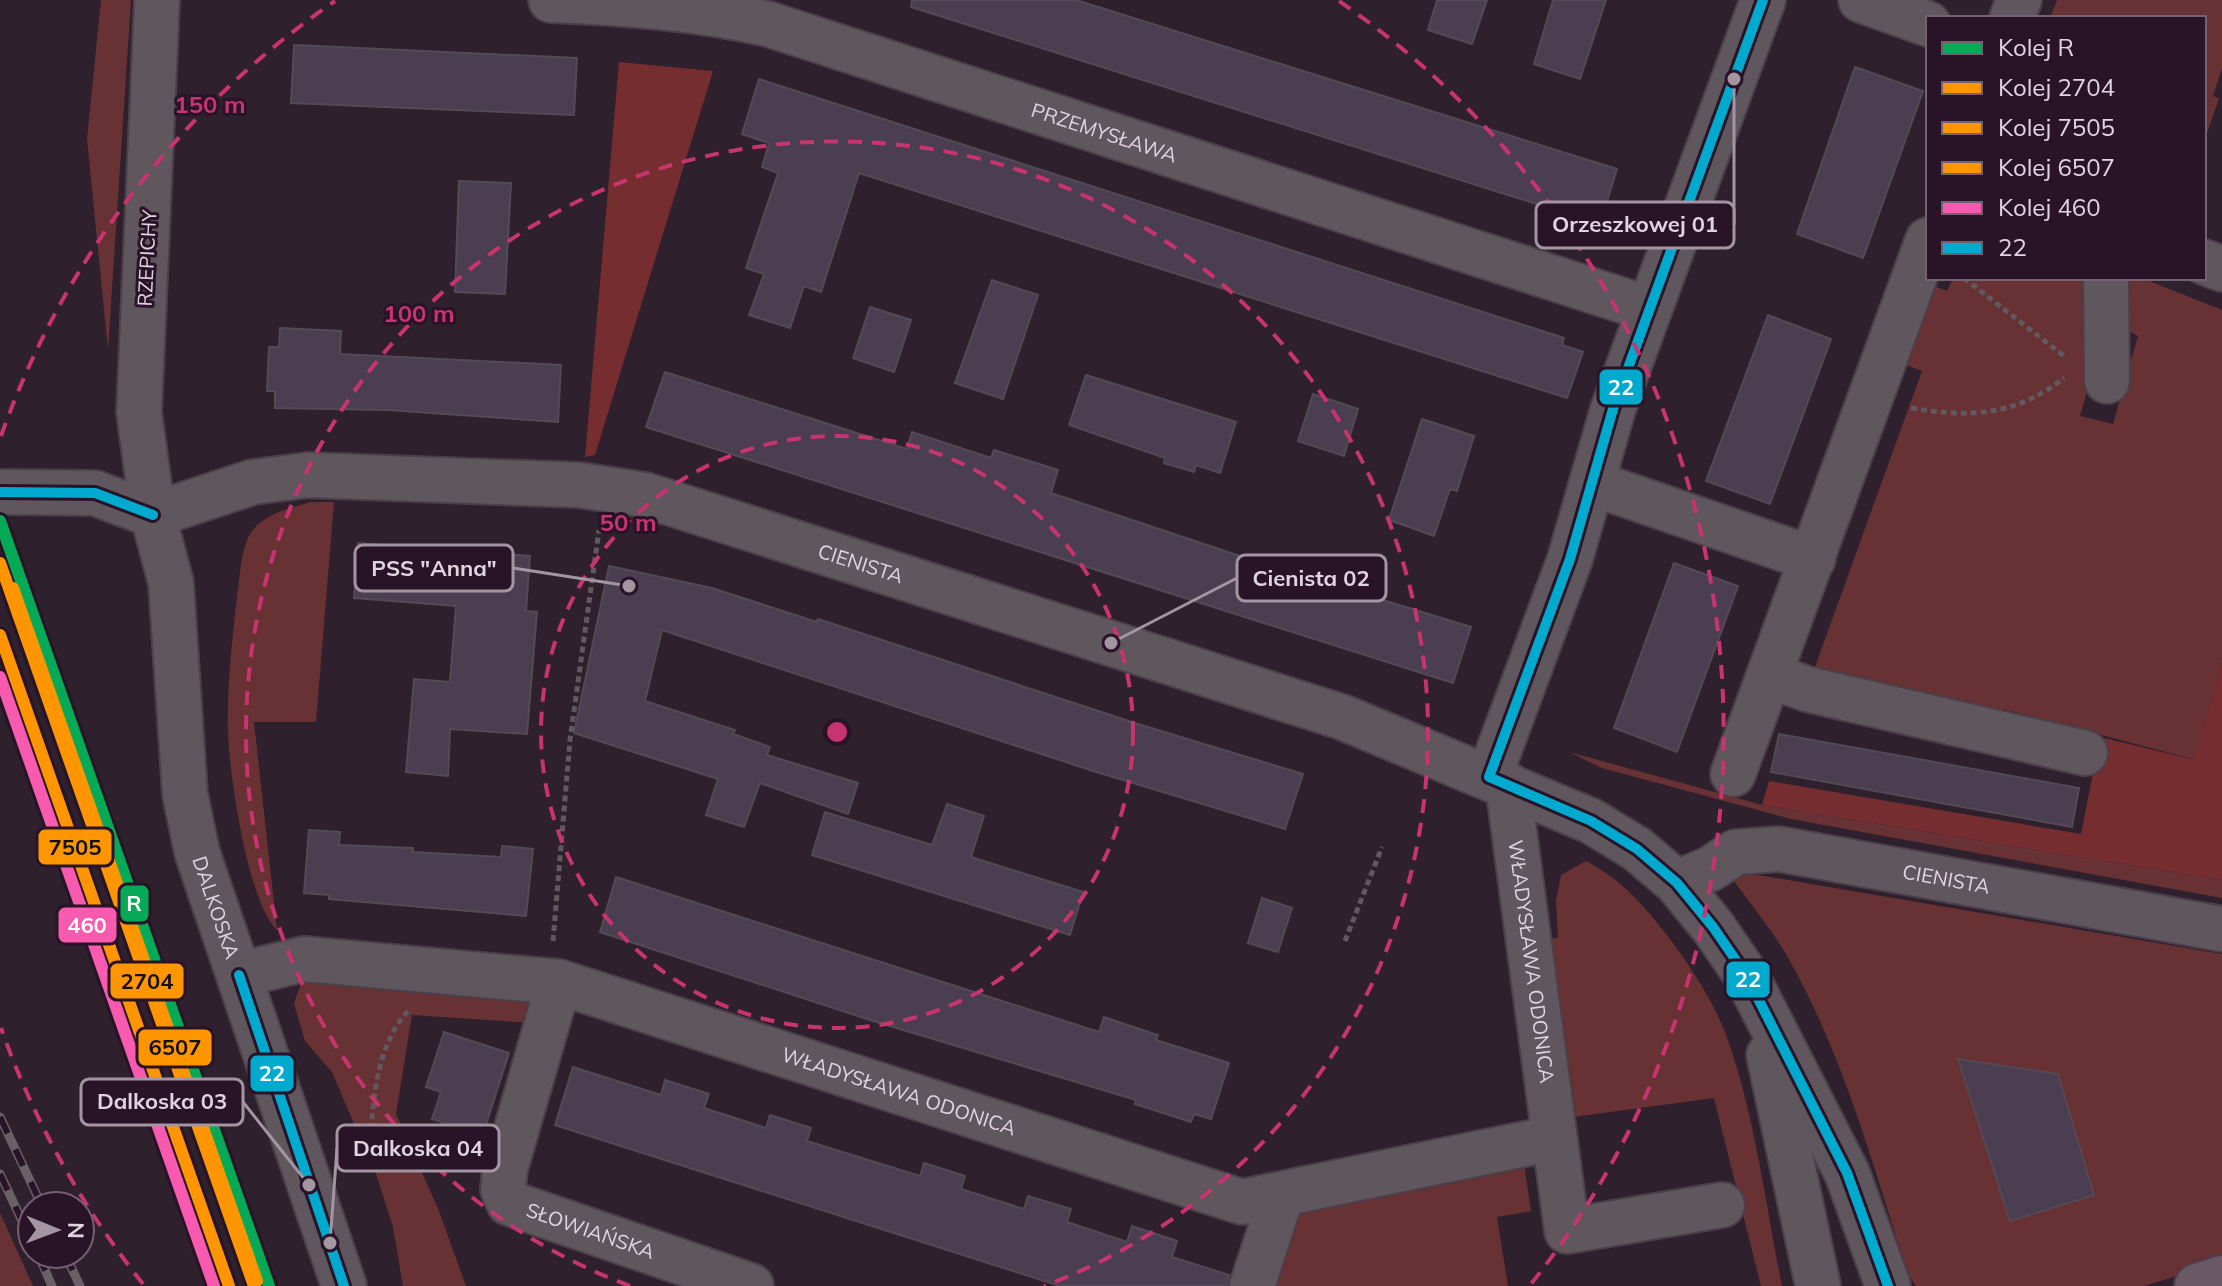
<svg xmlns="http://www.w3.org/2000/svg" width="2222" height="1286" viewBox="0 0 2222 1286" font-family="Mulish,sans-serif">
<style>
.green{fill:#683133}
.forest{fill:#762d30}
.building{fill:#4b3e51;stroke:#534a55;stroke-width:2}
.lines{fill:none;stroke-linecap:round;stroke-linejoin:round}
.minor-casing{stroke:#4b3f49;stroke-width:48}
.major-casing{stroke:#4b3f49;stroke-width:48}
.path{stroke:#615860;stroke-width:5;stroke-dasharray:6 4;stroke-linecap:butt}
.minor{stroke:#5f565e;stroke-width:44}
.major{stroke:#6a5964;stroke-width:44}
.rail-casing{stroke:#696068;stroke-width:9}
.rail{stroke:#291327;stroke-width:6;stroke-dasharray:18;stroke-linecap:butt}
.bus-1-casing{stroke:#291327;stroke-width:16}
.bus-1{stroke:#00a9ce;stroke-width:10}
.rail-1-casing{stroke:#291327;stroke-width:18}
.rail-2-casing{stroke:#291327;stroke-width:18}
.rail-3-casing{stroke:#291327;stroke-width:18}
.rail-4-casing{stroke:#291327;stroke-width:18}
.rail-5-casing{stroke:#291327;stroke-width:18}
.rail-1{stroke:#06aa56;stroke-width:12}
.rail-2{stroke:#ff9500;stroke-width:12}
.rail-3{stroke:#ff9500;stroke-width:12}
.rail-4{stroke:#ff9500;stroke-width:12}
.rail-5{stroke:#f75aaf;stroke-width:12}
.ring{fill:none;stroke:#c7346f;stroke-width:4;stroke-dasharray:14 10}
.labels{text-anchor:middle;stroke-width:6;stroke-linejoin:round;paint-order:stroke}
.street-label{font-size:20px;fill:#e2d3e0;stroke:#291327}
.centre{fill:#c7346f;stroke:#291327;stroke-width:4}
.ring-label{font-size:24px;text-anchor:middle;font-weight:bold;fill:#c7346f;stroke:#291327;stroke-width:6;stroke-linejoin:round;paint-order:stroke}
.leader{fill:none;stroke:#a395a1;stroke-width:3}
.callout-dot{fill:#a395a1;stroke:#291327;stroke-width:3}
.callout{fill:#291327;stroke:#a395a1;stroke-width:3}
.callout-label{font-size:22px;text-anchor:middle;font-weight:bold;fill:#e2d3e0}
.line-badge{stroke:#291327;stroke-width:3}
.badge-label{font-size:22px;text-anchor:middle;font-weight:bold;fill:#fff}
.pale-badge-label{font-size:22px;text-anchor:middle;font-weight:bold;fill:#111}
</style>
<rect width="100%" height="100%" fill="#2e212d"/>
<path class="green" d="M101,0H131L108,350L87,139Z
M2057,0H2222V68L2213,96L2219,98L2204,142V18H2050Z
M1953,278H2089L2094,367L2080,416L2113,424L2138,336L2121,327L2124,278H2142L2222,310V662L2196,760L2003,709L1987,730L1807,689L1922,371L1885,357L1914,279L1947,291Z
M311,502H334L316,722H254L277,930C248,903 229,774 228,731C227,686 232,641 237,597C240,578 241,546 252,531C266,513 291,508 311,502Z
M1569,752L1762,805L2222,880V898L1791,819L1602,768Z
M1586,861C1619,878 1640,901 1663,930C1690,965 1716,1004 1730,1046C1756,1123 1766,1207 1782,1286H1761L1714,1098L1573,1117L1548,938H1558L1556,901L1561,875Z
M1735,871L2222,954V1262L2144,1286H1916L1908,1274C1874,1169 1845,1060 1791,963C1775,933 1751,905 1731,877Z
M304,975L530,996L533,1023L412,1015L396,1114L439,1211L466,1286H403L393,1227L366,1142L360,1138L332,1072L305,1041L294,1003Z
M1524,1164L1531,1211L1497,1217L1508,1286H1266L1292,1220L1305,1211Z
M0,1213L33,1286H0Z"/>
<path class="forest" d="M619,62L713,71L595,455L585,457Z
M2222,662V880L1762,805L1769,781L2081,834L2100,737L2195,760Z"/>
<path class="building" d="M912,0H1076L1617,169L1600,224L911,7Z
M1437,0H1487L1472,44L1428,30Z
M1553,0H1606L1580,79L1534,64Z
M294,45L577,58L574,115L291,103Z
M1855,67L1923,91L1863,258L1797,234Z
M759,79L1564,338L1562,345L1583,352L1567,398L859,173L821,292L804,286L790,328L749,315L764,274L746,268L778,173L762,167L769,143L742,134Z
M459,181L511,183L505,294L455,292Z
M992,280L1038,295L1003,399L955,383Z
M870,307L911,320L894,372L853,358Z
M1768,315L1831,339L1770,504L1706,481Z
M280,328L341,331L340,354L561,365L558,422L388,410L275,408V391H267L269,347H279Z
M665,372L907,449L912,432L991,458L994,450L1058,470L1051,493L1258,562L1471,627L1453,683L646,427Z
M1086,375L1236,422L1220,473L1196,465L1194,472L1164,463L1165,458L1069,425Z
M1313,394L1358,409L1344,456L1298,441Z
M1422,419L1474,436L1457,491L1450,489L1434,536L1389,520Z
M358,543L530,556L526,611L537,612L527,734L450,729L448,776L406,772L414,679L450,682L456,606L354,598Z
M1674,563L1738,586L1677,752L1614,728Z
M609,566L712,588L817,622L818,619L1138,724L1303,774L1285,829L1090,770L662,630L645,701L735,730L733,734L770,747L767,755L858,783L848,814L760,783L744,827L706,815L718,779L574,733Z
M1779,734L2079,788L2072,827L1771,772Z
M947,804L984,816L971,857L1083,892L1070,935L812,855L825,812L932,845Z
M309,830L340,832L339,845L413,848V852L501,857L502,846L533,849L526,916L329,899V895L304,893Z
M616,877L1099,1032L1104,1017L1158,1035L1156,1040L1229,1063L1211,1119L1194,1114L1191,1122L1135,1104L1136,1100L870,1020L600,932Z
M1262,898L1292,908L1278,952L1248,943Z
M444,1032L509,1053L471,1171L430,1158L442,1122L432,1119L441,1092L426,1087Z
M1958,1059L2058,1074L2094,1195L2010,1221Z
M573,1067L661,1095L665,1080L709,1094L704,1108L766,1128L770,1115L811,1128L807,1141L920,1176L924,1163L965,1176L961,1189L1024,1209L1028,1196L1071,1209L1067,1222L1127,1242L1132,1226L1177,1241L1172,1257L1229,1275L1228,1286H1060L555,1125Z"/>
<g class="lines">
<g class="minor-casing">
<g id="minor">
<path id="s1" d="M157,0L139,412L153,515L171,583L185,794L197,852L344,1286"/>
<path id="s2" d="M551,0C625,3 696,8 768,24L1649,309"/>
<path d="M1861,0L1928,24"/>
<path d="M2012,18L2019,0"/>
<path d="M2204,262L2222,269"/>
<path d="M2106,278L2107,381"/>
<path d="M1592,483L1813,559"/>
<path id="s3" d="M0,492L95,493L153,515L253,482L308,475L579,485L645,495L1342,717L1591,821L1637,849L1677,883L1713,927L1746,975L1847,1173L1888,1286"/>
<path d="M1769,675L1807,689L2085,753"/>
<path d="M1733,774L1928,240"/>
<path d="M1489,777L1570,559L1613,409L1763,0"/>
<path id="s4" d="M1508,785L1567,1231L1722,1205"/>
<path id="s5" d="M1677,883L1710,869L1736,852L1779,849L2222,929"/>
<path id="s6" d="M239,975L304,959L559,982L1242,1202L1554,1138"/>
<path id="s7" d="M559,982L505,1169L503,1189L509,1203L751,1286"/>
<path d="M1769,1055L1818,1286"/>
<path d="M1252,1286L1282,1194"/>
</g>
</g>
<g class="major-casing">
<path id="major" d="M2197,1286L2222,1278"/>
</g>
<path class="path" d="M1964,278L2064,356
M1911,408C1968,418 2016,416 2064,378
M553,941L570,740L599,530
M1345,941L1382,847
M368,1169C373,1118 371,1051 408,1011"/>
<use href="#minor" class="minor"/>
<use href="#major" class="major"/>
<g class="rail-casing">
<path id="rail" d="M0,1117L42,1206
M0,1174L32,1242
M38,1254L52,1286
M65,1254L80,1286"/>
</g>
<use href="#rail" class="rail"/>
<g class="bus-1-casing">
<path id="bus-1" d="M0,492L95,493L153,515
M1489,777L1570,559L1613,409L1763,0
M1489,777L1591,821L1637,849L1677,883L1713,927L1746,975L1847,1173L1888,1286
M239,975L344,1286"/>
</g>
<use href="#bus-1" class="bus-1"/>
<g class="rail-1-casing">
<path id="rail-1" d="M0,521L269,1286"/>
</g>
<g class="rail-2-casing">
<path id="rail-2" d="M0,563L254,1286"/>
</g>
<g class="rail-3-casing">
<path id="rail-3" d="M0,635L229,1286"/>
</g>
<g class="rail-4-casing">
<path id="rail-4" d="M13,588L257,1281"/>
</g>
<g class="rail-5-casing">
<path id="rail-5" d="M0,677L214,1286"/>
</g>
<use href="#rail-1" class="rail-1"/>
<use href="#rail-2" class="rail-2"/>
<use href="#rail-3" class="rail-3"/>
<use href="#rail-4" class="rail-4"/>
<use href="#rail-5" class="rail-5"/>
</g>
<g class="ring">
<circle cx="837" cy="732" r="296"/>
<path d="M630 1286A591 591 0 1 1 1044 1286"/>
<path d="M143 1284A887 887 0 0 1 1 1028M1 436A887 887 0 0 1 335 1M1339 1A887 887 0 0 1 1531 1284"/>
</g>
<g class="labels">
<g class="street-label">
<text dy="7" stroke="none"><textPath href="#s2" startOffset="572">PRZEMYSŁAWA</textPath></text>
<text transform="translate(147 258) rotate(-87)" y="7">RZEPICHY</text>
<text dy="7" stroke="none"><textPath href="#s3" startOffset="882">CIENISTA</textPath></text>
<text dy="7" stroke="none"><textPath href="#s5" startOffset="280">CIENISTA</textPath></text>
<text dy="7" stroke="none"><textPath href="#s1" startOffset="916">DALKOSKA</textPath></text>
<text dy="7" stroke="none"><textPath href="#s4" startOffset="178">WŁADYSŁAWA ODONICA</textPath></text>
<text dy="7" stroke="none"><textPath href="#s6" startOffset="680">WŁADYSŁAWA ODONICA</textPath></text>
<text dy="7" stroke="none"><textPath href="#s7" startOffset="316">SŁOWIAŃSKA</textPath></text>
</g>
</g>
<circle cx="837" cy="732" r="12" class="centre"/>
<g class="ring-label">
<text x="210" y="113">150 m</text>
<text x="419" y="322">100 m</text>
<text x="628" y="531">50 m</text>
</g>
<path class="leader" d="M1734 79L1734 225M629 586L513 568M1111 643L1237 578M309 1185L243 1102M330 1243L337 1148"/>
<g class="callout-dot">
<circle cx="1734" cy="79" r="8"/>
<circle cx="629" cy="586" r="8"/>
<circle cx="1111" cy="643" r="8"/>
<circle cx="309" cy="1185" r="8"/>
<circle cx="330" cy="1243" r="8"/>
</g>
<g class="callout">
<rect x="1536" y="202" width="198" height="46" rx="8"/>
<rect x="355" y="545" width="158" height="46" rx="8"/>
<rect x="1237" y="555" width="149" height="46" rx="8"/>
<rect x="81" y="1079" width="162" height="46" rx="8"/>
<rect x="337" y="1125" width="162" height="46" rx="8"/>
</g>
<g class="callout-label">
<text x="1635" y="232">Orzeszkowej 01</text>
<text x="434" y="576">PSS "Anna"</text>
<text x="1311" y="586">Cienista 02</text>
<text x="162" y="1109">Dalkoska 03</text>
<text x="418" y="1156">Dalkoska 04</text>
</g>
<g class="line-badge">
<rect x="1598" y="368" width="46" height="38" rx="8" fill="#00a9ce"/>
<rect x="37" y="828" width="76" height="38" rx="8" fill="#ff9500"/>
<rect x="119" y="884" width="31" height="39" rx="8" fill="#06aa56"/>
<rect x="57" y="906" width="61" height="38" rx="8" fill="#f75aaf"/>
<rect x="1725" y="960" width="46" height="39" rx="8" fill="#00a9ce"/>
<rect x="109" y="962" width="76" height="38" rx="8" fill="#ff9500"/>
<rect x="137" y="1028" width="76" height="39" rx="8" fill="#ff9500"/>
<rect x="249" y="1054" width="46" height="39" rx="8" fill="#00a9ce"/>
</g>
<g class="badge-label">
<text x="1621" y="395">22</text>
<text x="134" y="911">R</text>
<text x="87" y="933">460</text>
<text x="1748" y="987">22</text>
<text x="272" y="1081">22</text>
</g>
<g class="pale-badge-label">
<text x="75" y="855">7505</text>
<text x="147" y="989">2704</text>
<text x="175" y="1055">6507</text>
</g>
<rect x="1926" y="16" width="280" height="264" fill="#291327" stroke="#736071" stroke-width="2"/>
<rect x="1942" y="42" width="40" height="12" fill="#06aa56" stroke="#736071" stroke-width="2"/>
<text x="1998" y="56" font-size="24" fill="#e2d3e0">Kolej R</text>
<rect x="1942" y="82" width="40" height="12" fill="#ff9500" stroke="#736071" stroke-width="2"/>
<text x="1998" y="96" font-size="24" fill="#e2d3e0">Kolej 2704</text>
<rect x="1942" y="122" width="40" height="12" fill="#ff9500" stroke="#736071" stroke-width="2"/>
<text x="1998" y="136" font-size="24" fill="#e2d3e0">Kolej 7505</text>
<rect x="1942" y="162" width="40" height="12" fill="#ff9500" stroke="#736071" stroke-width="2"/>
<text x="1998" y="176" font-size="24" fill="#e2d3e0">Kolej 6507</text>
<rect x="1942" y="202" width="40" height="12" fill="#f75aaf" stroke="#736071" stroke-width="2"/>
<text x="1998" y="216" font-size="24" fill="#e2d3e0">Kolej 460</text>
<rect x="1942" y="242" width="40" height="12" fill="#00a9ce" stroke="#736071" stroke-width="2"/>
<text x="1998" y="256" font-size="24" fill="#e2d3e0">22</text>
<g transform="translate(56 1230) rotate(91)"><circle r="38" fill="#291327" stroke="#736071" stroke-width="2"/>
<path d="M0-6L14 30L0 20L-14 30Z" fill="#a395a1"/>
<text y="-12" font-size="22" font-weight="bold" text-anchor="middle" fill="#e2d3e0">N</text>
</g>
</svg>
